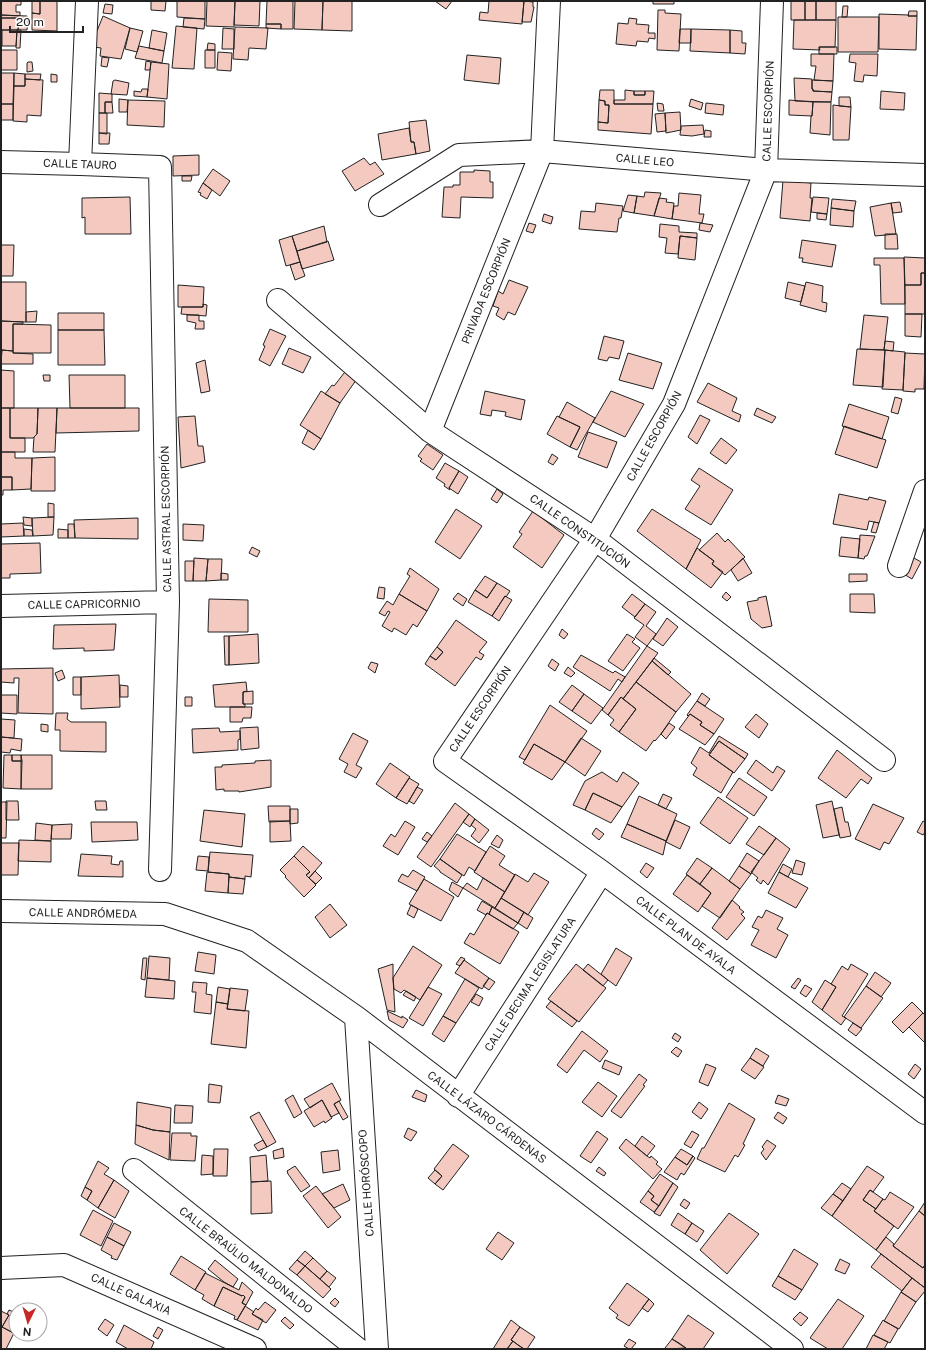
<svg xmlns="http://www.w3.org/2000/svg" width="926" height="1350" viewBox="0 0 926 1350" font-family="'Public Sans',sans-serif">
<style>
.building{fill:#f3c9c0;stroke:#222}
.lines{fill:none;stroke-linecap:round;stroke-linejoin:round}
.minor-casing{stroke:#222;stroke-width:24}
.minor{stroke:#fff;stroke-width:22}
.labels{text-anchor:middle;stroke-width:3;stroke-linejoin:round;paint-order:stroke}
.street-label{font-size:11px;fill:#222;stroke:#fff}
</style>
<rect width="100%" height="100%" fill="#fff"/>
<path class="building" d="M1,1H21V5H16V12H20V16L1,15Z
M32,1H40V14L32,13Z
M40,1H57V31L32,30V13L40,14Z
M151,1H166L165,11L151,10Z
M177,1H205V19L177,17Z
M207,1H235L234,27L206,26Z
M235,1H260L259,26L234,25Z
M267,1H293V29H281V24H266Z
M295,1H323L322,30L294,29Z
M323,1H352V31L322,30Z
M435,1H452L446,9Z
M489,1H524L522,24L479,20L480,12L488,13Z
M524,1L533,2V7H534L531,22H522Z
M653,1H674V4H653Z
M791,1H805V20H791Z
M805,1H816V20H805Z
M816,1H836V20H816Z
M105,4L113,5L112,14L103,13Z
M843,6H848L847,17H842Z
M658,10H665V13L681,14L679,51L657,50Z
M909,11H917V16H908Z
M879,14L909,15L908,16H917L916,50L879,49Z
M1,15L27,16V19H28L27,30H18L19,18H1Z
M103,16L130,28L121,59L100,56L101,48L94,47L95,30L97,31Z
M838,17H879L878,52H838Z
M1,18H19L18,30H1Z
M184,18L205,19L204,29L183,27Z
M629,18L637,19L636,24L649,25L648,33H655V39L649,38L648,42L637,41L636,46L616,44L618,23L628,24Z
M794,20H836L835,47H819L820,50L793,49Z
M266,24H281V29L266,28Z
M176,26L197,28L194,69L172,68Z
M235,27L268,28L266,49L249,48L248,60L233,59Z
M130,28L143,31L137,52L125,49Z
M223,28L234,29V49H222Z
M680,29H691V43H679Z
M691,29L730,30V53L690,51Z
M2,30H17L16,46H2Z
M17,30H21L20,48H16Z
M152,30L167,33L164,51L149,48Z
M730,30L742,31V43H746L745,54L730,53Z
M208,43L215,44V50H207Z
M139,46L164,51L162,63L135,58Z
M819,47H837V54H819Z
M1,50H17V70H1Z
M205,50H215V68H205Z
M218,52L232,53L231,71L217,70Z
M811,54H834L833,81L814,80L816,66H811Z
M850,54H878L877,76L864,75L863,82L854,81L856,63L849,62Z
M467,55L501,58L499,84L464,80Z
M102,57L109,58L107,67L101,66Z
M146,61L151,62L150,70H145Z
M28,62H32L33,71L27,72V63Z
M151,62L169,64L167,99L147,97Z
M1,73H14L13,104H1Z
M14,73L25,74V86H14Z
M25,74H41L40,80L25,79Z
M51,74L57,75V82H51Z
M794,78L812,79V89H813V91L832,92L831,102L795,101Z
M25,79L43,80L41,116L27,115V122L13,121L14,86H25Z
M115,80L129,83L127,95L111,94L113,81Z
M812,80L833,81L832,92L813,91V89H812Z
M142,89H148L147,97L134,96V91L141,92Z
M600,90H614V104H653L651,134L598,130V122L608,123L609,105H605V101L599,100Z
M625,90L634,91V95H645V91H654L653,104H614V100H625Z
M634,91H645V95H634Z
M881,91L905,93L904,110L880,109Z
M99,93L112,94V102H105V113H99Z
M839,97H850L851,107L839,106Z
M119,99L128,100L127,112H119Z
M691,99L703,103L701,110L689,106Z
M128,100L165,101L164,127L127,125Z
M599,100L605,101V105H609L608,123L598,122Z
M789,100L813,102L812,116L789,115Z
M105,102H112L113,113H105Z
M813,102H831L830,135L810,133L811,116H812Z
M657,103L663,104L664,111H658Z
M706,103L724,105L723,115L705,113Z
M1,104H13V120H1Z
M833,105L851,107L849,140H833Z
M680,112L681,130L666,133L665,113Z
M99,113H107V134L99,133Z
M665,113L666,131L657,132L655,114Z
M426,120L430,151L416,154L414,142H411L409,122Z
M703,125L704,134L692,136L680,135L681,126Z
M409,128L411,142H414L416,154L382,160L378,134Z
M705,130L711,131V137H704Z
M99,133H110L109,144H99Z
M199,155V175L173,176V156Z
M364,158L370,165L375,162L384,174L355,191L342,171Z
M213,169L230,181L220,196L203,183Z
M474,170L490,171V182H493V198L461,197L460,218L442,217L444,187H453V185H460V172H474Z
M182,176H192L191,181H182Z
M783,180L811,183L810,198H812L810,221L780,218Z
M203,183L212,190L207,199L200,195L201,193L198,192Z
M645,192L661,193L654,216L634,213L637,196L644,197Z
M679,193L701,195L699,214H704L702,223L672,219L674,206H678Z
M628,195L637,196L634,213L623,211Z
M130,197L131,234H85V217L82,218V198Z
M813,197L829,198L827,214L811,212Z
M659,198L667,199L666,202L674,203L672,219L654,216Z
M832,199L856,201L854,211L831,208Z
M900,202L902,212L893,213L891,203Z
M596,203L623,206L621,218H619L617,232L579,229L581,211L595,212Z
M891,203L896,234L875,236L870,207Z
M831,208L854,211L853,227L830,225Z
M817,213L827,214L826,220L817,219Z
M544,214L553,217L551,224L542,221Z
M529,223L536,225L533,233L526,231Z
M700,223L713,225L710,232L699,230Z
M660,224L679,226V232L697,233V238L680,236L678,254L665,253L667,238L659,237Z
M324,226L327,242L297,251L292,236Z
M885,234H897L898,249H885Z
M292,236L300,262L286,266L279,240Z
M680,236L697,238L695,260L678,258Z
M802,240L836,245L832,267L802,262L803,258H799Z
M328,241L334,260L302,269L297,251Z
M1,245H14L13,276H1Z
M904,257L925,258V273H921V285H905Z
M874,258H904L905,304H881L880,265H874Z
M300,262L305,276L295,280L290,265Z
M921,273H925V314H905V285H921Z
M509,280L528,287L515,315L508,312L504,320L496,315L499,308L493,306L498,291L503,294Z
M1,282H26V322L1,321Z
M788,282L805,286L801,302L785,298Z
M806,282L823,286L822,302L827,303L826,312L800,305Z
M178,285L204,287L203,307H178Z
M203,304L207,305L206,316L181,314L182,307H203Z
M37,311L36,322H26V312Z
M58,313H104V330H58Z
M905,314H922L921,337L905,336Z
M187,315H199V321H204V329H195L196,323L187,321Z
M864,315L888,317L884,350L860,349Z
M1,321L23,322V324H13V351L2,350L1,354Z
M13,324L51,325V353H13Z
M270,329L286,336L270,366L259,360L265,346L263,345Z
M58,330H104L105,365H58Z
M604,336L624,341L619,359L609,357L607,361L598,359Z
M885,341L894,342L893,351L884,350Z
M289,348L311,357L303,373L282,364Z
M857,349L885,350L883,387L853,385Z
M2,350L13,351V353L33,354V364H1Z
M885,350L905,352L903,390L882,389Z
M628,353L662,363L653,389L619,380Z
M905,353L925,354L924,389H915V392L903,391Z
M205,360L210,391L201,393L196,363Z
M348,368L359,376L340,403L325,394L332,385L334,386Z
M1,370L14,371V408H1Z
M43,375H50V381H44Z
M69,375H125V408H70Z
M708,383L737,398L732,411L741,415L739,422L697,402Z
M321,391L340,403L321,439L300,425Z
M485,391L525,400L521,420L505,416L506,412L492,410L491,416L480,414Z
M611,391L644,404L625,437L593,422Z
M895,397L902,399L898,414L891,412Z
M567,402L595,418L577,450L570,447L580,427L559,417Z
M849,404L889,417L882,439L842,426Z
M1,408H10V438H25V452H1Z
M10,408H38L37,434L33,438H10Z
M38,408H57L55,452H33L34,437L37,434Z
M57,408H139V431L56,433Z
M757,408L776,417L772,423L754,415Z
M700,415L710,420L697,444L688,437Z
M195,416L198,446H203L205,462L181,468L178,417Z
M557,416L580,427L570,447L547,434Z
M844,426L886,440L877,468L835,454Z
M308,430L321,439L314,450L302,443Z
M588,432L617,442L607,468L578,457Z
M721,438L737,450L726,464L710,453Z
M427,444L443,455L433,470L420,461L422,459L418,456Z
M1,452H15V458H32L31,489L12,490V477H1Z
M552,454L558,458L553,465L548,462Z
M55,457V491H31L32,458Z
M445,463L459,471L449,488L450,490L444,486L445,484L436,478Z
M699,468L733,490L711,525L685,509L700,486L691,480Z
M459,471L468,477L458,494L449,488Z
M1,477H12V490H3V495H1Z
M497,489L503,494L497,503L491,499Z
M839,494L868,500L869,497L886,501L879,523L869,521L867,530L833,524Z
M48,503L54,504V517H48Z
M456,509L482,526L460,559L435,542Z
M652,509L701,540L686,569L637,531Z
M533,511L564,535L542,568L513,547L522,534L519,532Z
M23,517L32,518V526L24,525Z
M54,517L53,535L33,536L32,518Z
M138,518V539L75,538L74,520Z
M874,522L879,523L876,533L871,532Z
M23,523L24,536L1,537V524Z
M68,524H74L75,538H68Z
M183,524L204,525L203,541L183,540Z
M24,529L32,530L33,536H24Z
M58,529L68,530V538H58Z
M717,533L725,542L728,539L745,557L725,575L712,564L714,561L699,550Z
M860,535L875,536L868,554L867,556H865L864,559L858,558Z
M841,537L860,539L858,558L839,556Z
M40,543L41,573L10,574V578H1V544Z
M252,547L260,551L257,557L249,553Z
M697,548L714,561L712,564L723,572L711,588L686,569Z
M907,554L921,562L912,579L897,570Z
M194,558L208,559L206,581H193Z
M743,558L752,573L738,581L731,570Z
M208,559H222L221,580L206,581Z
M185,561H194L193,581H185Z
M410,568L439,589L427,611L399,594L410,576L407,574Z
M221,573L228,574V580H221Z
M849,574H867V581L849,582Z
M485,576L497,583L487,598L475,590Z
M497,583L510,591L506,597L505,596L492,616L468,602L475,590L487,598Z
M379,587L385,588L384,599L377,598Z
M726,592L731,597L727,601L722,597Z
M458,593L467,599L463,606L453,599Z
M399,594L427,611L417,627L413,624L406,635L394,628L392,632L382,626L390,612L388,611L385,616L379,613L387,601L393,605Z
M632,594L645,604L635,617L622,607Z
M850,594H874L875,613L850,612Z
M505,596L512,600L499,621L492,616Z
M766,596L772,626L762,628L751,619L747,602L758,600V598Z
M209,599L248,600V632H208Z
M645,604L656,612L646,626L656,634L647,646L635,637L644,625L634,618Z
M667,618L678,627L663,646L653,639Z
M456,620L487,642L479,652L484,655L481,660L476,657L455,686L425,664L430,656L436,660L443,652L437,647Z
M116,624L114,650L84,651V648L53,649L54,625Z
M562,629L568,634L564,639L559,635Z
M258,634L259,663L229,665V636Z
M627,634L635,639L632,642L640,648L623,671L608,661Z
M224,636H229V665H225Z
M647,646L658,653L623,699L621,697L608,715L602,710Z
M437,647L443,652L436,660L430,656Z
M581,655L613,673L615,671L625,677L622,682L618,679L610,691L573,667Z
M654,658L671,672L668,675L652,661Z
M552,659L559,664L555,671L548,666Z
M652,661L691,694L676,712L636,682Z
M371,662L378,664L375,673L368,668Z
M568,667L575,673L571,677L564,673Z
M53,668V714L18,713L19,678H14V683L1,682V669Z
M62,670L65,678L58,681L55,673Z
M119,675L120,707L81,709V677Z
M73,677H81V695H73Z
M246,682L247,691L243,692V704H245V707H215L213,685Z
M636,682L676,712L661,734L655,741L654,740L646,751L619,732L636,709L623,699Z
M120,685L128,686V697H120Z
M572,685L584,694L572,711L559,702Z
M253,691V704H243V692Z
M702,693L710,699L705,706L697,701Z
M584,694L603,708L591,724L572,711Z
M1,695H17V714L1,713Z
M185,697H192V706H185Z
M621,697L636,709L619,732L610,725L614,720L608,715Z
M697,701L724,719L714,734L700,725L702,722L690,714L688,716L687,715Z
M550,705L587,731L565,762L534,744L525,760L519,757Z
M230,707H252L251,718H243L242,722H230Z
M56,713H68L67,719L71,722H106V752L60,751V730H55Z
M690,714L702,722L700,725L714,734L705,745L679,729Z
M756,714L768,724L759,738L745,727Z
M1,719L15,720L14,738L1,737Z
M669,723L675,727L666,739L661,734Z
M41,724L48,725V732L41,731Z
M258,727L259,748L241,750L240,728Z
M219,728L220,732L240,731V739L238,740V750L193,753L192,729Z
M353,733L368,741L356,765L362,768L356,778L344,772L348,764L339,759Z
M719,736L748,754L745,759L719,741L709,755L733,772L721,793L693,775L697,768L691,763L700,747L709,753Z
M1,737L22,739L21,751L11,749L10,753L1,752Z
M581,738L601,751L585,776L565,762Z
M719,741L745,759L734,773L709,755Z
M534,744L565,762L552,780L523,763Z
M837,750L872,778L868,784L861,779L846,798L818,778Z
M4,755H12V761H22L21,789L3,788Z
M12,755H21L22,761H12Z
M21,755H52V789H21Z
M271,760V787L239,792V791H224V789L216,790L215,767H222V765L255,763V761Z
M756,760L773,773L777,766L785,771L772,791L747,773Z
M390,763L410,777L396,798L376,784Z
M602,772L617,782L623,772L639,783L622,807L593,793L585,810L573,805L585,781Z
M409,778L419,784L407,804L396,798Z
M739,778L767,797L754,816L726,797Z
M417,787L423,790L414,804L409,801Z
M593,793L622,807L611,823L585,810Z
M663,794L672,798L666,809L658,805Z
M639,796L677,814L666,841L627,824Z
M718,797L748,818L730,844L700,823Z
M6,801H18L19,820H6Z
M95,801H106L107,810H96Z
M832,801L839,835L823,838L816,805Z
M1,802H7L6,838H1Z
M455,803L469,814L431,867L417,857Z
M873,804L904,818L889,844L884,842L880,850L855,839Z
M268,806H290V821L269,822Z
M842,807L845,822H848L851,836L840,838L834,809Z
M290,809H298V823L290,824Z
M204,810L245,814L242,847L200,841Z
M469,814L475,819L470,827L463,822Z
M475,819L489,830L479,843L471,836L476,829L471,825Z
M675,820L690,827L680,849L666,842Z
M270,821H290L291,841L270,842Z
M405,821L415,827L398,855L383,846L391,834L395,837Z
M923,821L925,822V832L923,835L917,832Z
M91,822H137L138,840L92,842Z
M36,823L52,825L51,841L35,840Z
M72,824L71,839H51L52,825Z
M627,824L666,841L663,855L621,837Z
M759,826L776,838L764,855L746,844Z
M596,828L604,834L599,840L592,834Z
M427,832L432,836L427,842L422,839Z
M457,834L486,852L475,871L469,867L464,876L440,859Z
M497,835L503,840L499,848L491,844Z
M776,838L790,849L768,885L763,880L761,884L756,880L758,878L751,872Z
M19,840L51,841V862L18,861Z
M1,843H19L18,875H1Z
M303,846L322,863L309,878L306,875L310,872L294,856Z
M490,846L505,856L499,865L515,875L505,892L474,872Z
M210,852L253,855L251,877L245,876V879L229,877V874L208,872Z
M747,853L759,861L751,874L739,866Z
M81,854L112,856L111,864L119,865L120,861H123V877L78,876Z
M198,856L209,857L208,871L196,870Z
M294,856L310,872L306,875L316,885L304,897L285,877L286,876L280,870Z
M697,858L712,868L700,884L686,874Z
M440,859L462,875L457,883L440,872V871L434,866Z
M796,860L805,863L802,875L792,873Z
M646,863L654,868L647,878L640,872Z
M783,864L792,869L788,877L779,872Z
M739,866L751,874L740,889L729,881Z
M712,868L740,889L720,918L702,906L711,893L700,884Z
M413,870L425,877L417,891L398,881L402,874L408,877Z
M315,871L322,878L316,884L309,878Z
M207,872L229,874L228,893L205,891Z
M779,872L808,888L796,908L768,893Z
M534,873L549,882L528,915L501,898L515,874L528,882Z
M687,875L711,893L698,912L673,894Z
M229,877L245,879L243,894L228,893Z
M483,878L505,892L495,908L463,888L467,883L477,890Z
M424,879L454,897L441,921L409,904Z
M452,882L463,888L458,897L449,890Z
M501,898L524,912L518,923L495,908Z
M732,900L740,907L739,908L744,912L741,914L745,918L727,940L712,928Z
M482,901L492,907L489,914L487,913L486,915L477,910Z
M330,904L347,925L330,938L315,917Z
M411,905L418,909L414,918L407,914Z
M492,907L518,923L513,929L489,914Z
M766,910L783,918L777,929L788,935L776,958L751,945L759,930L752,927L758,916L762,918Z
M524,912L533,918L527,929L518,923Z
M487,913L519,932L500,964L464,943L470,933L474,935Z
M413,946L442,965L420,1000L404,990L401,993L394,989L393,978Z
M616,948L632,958L616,986L608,980L601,974Z
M198,952L216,955L214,974L195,971Z
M149,956L170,958L169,980L147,978Z
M461,957L465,959L460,966L456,964Z
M143,958H147L145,980L141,979Z
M464,960L489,978L482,989L455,973Z
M393,964V978L395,1012L387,1010L378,969Z
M576,964L606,988L579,1022L548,999Z
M588,964L608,980L603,986L583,970Z
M851,964L868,974L842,1016L846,1018L841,1025L822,1010L836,987L831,984L842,966L848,970Z
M875,972L891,983L881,997L866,986Z
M147,978L175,981L174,999L145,997Z
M489,978L495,982L489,990L483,986Z
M798,978L801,980L795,989L791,987Z
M465,979L479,988L456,1023L443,1016Z
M825,980L836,987L822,1010L812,1002Z
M193,982L207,983L206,994L212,995L211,1014L194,1012L196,992H192Z
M805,985L812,989L806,997L800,993Z
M866,986L883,998L861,1028L844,1017Z
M218,987L230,989L228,1004L216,1002Z
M428,987L442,994L423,1026L409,1018Z
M230,988L248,990L245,1011L227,1009Z
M406,991L416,997L414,1001L403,995Z
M476,994L483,998L479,1006L471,1002Z
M551,1001L577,1021L572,1027L546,1007Z
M216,1002L228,1004L227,1009L249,1011L246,1048L211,1044Z
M912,1002L923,1013L903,1033L892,1022Z
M387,1011L402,1018V1016L408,1020L403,1028L389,1020Z
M923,1013L925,1015V1043L909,1027Z
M443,1016L456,1023L444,1042L432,1034Z
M853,1023L862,1029L856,1036L848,1030Z
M582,1031L608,1051L600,1062L584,1050L567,1073L557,1065Z
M675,1033L681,1037L678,1042L672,1038Z
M676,1047L682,1051L678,1057L671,1052Z
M756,1048L769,1056L763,1066L750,1058Z
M750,1058L764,1067L755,1079L741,1070Z
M605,1060L622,1067L619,1075L602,1068Z
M706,1064L716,1068L708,1086L699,1082Z
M915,1064L921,1069L914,1079L908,1074Z
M639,1074L647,1080L643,1085L645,1086L621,1118L611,1111Z
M598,1082L617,1096L602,1117L582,1102Z
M332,1083L341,1100L334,1104L339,1113L331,1117L322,1100L310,1108L304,1099Z
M209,1084L222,1086L220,1103L208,1102Z
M416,1090L427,1095L425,1102L412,1097Z
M293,1095L302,1113L294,1118L285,1100Z
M778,1095L789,1099L786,1106L775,1103Z
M322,1100L332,1118L325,1123L324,1121L314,1127L304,1111Z
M339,1101L348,1117L343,1120L334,1104Z
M137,1102L171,1108L170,1132L153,1130L136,1125Z
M699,1102L708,1109L701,1119L692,1112Z
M729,1103L755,1119L743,1144L745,1145L738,1157L735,1155L725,1172L697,1159L702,1148H704Z
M175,1105L193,1106L192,1123H174Z
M259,1112L276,1142L267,1147L250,1117Z
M778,1112L787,1118L783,1124L774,1118Z
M136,1125L153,1130L170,1132L169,1160L135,1144Z
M408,1128L417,1132L411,1141L404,1137Z
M597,1131L608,1139L591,1163L580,1156Z
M692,1131L699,1135L691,1148L684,1144Z
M172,1133H191V1136H197L195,1161L170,1160Z
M642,1136L655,1146L647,1156L635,1146Z
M626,1139L647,1156L650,1158L651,1156L658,1162L656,1164L662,1169L653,1179L619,1148Z
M263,1140L267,1147L258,1151L254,1145Z
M767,1140L776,1146L766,1160L761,1153L764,1149L762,1147Z
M453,1144L469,1156L443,1190L435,1184L442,1176L434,1169Z
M283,1148L284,1157L274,1159L273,1151Z
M214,1149H228L227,1176H213Z
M681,1149L693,1156L687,1165L675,1157Z
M338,1150L340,1170L323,1173L321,1152Z
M202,1155L213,1156V1174L201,1175Z
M266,1155L268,1181L251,1182L250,1157Z
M693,1156L695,1158L684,1175L681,1173L677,1180L664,1172L675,1157L687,1165Z
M98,1161L109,1168L104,1174L114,1180L98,1208L87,1200L92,1191L85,1187Z
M295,1166L310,1186L301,1192L288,1174L287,1171Z
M867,1166L884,1177L873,1192L870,1190L863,1200L876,1209L874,1211L894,1226L876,1250L832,1216Z
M599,1167L606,1173L604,1176L596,1171Z
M435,1170L442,1176L435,1184L428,1178Z
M660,1174L673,1183L659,1206L651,1200L654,1196L648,1191Z
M114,1180L129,1191L115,1218L98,1208Z
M271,1181L272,1213L251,1214V1182Z
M673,1183L678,1187L660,1216L654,1213Z
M842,1183L851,1189L843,1201L833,1194Z
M343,1184L350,1200L334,1208L322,1194Z
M316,1186L341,1217L328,1228L303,1196Z
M85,1187L92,1191L87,1200L81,1196Z
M870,1190L883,1199L876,1209L863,1200Z
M648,1191L654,1196L651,1200L659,1206L654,1212L640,1202Z
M890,1192L914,1207L898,1229L874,1211L883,1199L885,1200Z
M833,1194L843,1201L832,1216L821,1208Z
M684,1199L690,1203L686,1209L680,1205Z
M925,1202V1216L919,1211Z
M93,1210L113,1221L101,1246L80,1235Z
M919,1211L925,1216V1265L923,1268L893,1246Z
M678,1213L692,1223L685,1234L671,1225Z
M729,1213L759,1234L727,1274L700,1250Z
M114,1223L131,1232L124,1246L107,1237Z
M692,1223L704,1231L697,1242L685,1234Z
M498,1232L514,1243L502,1260L486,1249Z
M107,1237L124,1246L117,1260L111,1258L112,1256L101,1250Z
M886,1237L894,1244L893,1246L923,1268L924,1266L925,1267V1288L876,1250Z
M794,1249L818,1264L802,1290L778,1276Z
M305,1251L313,1258L305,1266L297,1260Z
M881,1254L912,1278L902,1291L871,1267Z
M181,1256L206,1272L195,1290L170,1274Z
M313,1258L327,1271L320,1279L305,1266Z
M840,1259L850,1264L845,1274L835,1270Z
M215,1260L238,1279L233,1287L224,1282L208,1269Z
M297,1260L305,1266L297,1275L289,1269Z
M305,1266L331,1289L323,1298L297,1275Z
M327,1271L336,1278L329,1287L320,1279Z
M205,1273L239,1290L242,1282L253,1292L246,1305L242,1303L245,1297L243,1295L242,1296L223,1287L214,1306L202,1299L204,1295L195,1290Z
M778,1276L802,1290L795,1300L772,1286Z
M912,1278L925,1288V1291L916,1302L901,1292Z
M627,1283L649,1299L629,1326L616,1318L618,1315L609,1308Z
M223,1287L242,1296L243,1295L245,1297L242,1303L246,1305L237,1320L234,1319L235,1316L214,1306Z
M901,1292L916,1302L899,1329L884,1321Z
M335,1298L339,1302L335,1307L330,1303Z
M649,1299L654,1304L648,1312L642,1308Z
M838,1299L864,1316L842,1349H828L810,1338Z
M265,1302L276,1310L266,1323L252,1314L256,1308L258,1310Z
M245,1306L254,1312L252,1314L263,1320L258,1330L237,1320Z
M9,1310L16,1313V1326L13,1333L2,1327L9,1315L7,1314Z
M1,1311L9,1315L2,1327H1Z
M800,1312L808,1318L801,1326L793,1319Z
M688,1315L714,1333L703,1349H687L672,1339Z
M285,1317L294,1325L290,1329L281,1321Z
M105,1319L114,1325L107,1336L98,1329Z
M511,1320L520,1327L511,1340L513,1341L507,1349H493Z
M883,1320L898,1329L890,1343L874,1335Z
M124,1325L154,1342L151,1349H128L116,1342Z
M2,1327L14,1333L6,1349H1V1330Z
M158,1327L163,1330L158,1339L153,1336Z
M520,1327L535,1337L527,1349H524L511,1340Z
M873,1335L888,1342L884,1349H866Z
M629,1339L636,1343L631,1349H629L624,1346Z
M672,1339L679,1343L686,1348L667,1349L665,1348Z
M513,1341L518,1345L524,1349H507Z"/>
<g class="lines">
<g class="minor-casing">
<path id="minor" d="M772,1L766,170L674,404L595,539L445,761L602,872L925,1113
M1,162L80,164L160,167L168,602L160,870
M80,164L87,1
M380,205L459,155L542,151L766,170L925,175
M278,300L430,431L595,539L884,760
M430,431L542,151L549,1
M899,566L925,491
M1,606L168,602
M1,911L165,914L247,941L356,1017L792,1349
M356,1017L377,1349
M458,1096L602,872
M134,1170L358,1349
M1,1268L64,1265L255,1349"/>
</g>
<use href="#minor" class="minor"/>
</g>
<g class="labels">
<g class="street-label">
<text transform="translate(768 111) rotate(-88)" y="4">CALLE ESCORPIÓN</text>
<text transform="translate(645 160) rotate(5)" y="4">CALLE LEO</text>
<text transform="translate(80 164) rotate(2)" y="4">CALLE TAURO</text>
<text transform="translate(486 291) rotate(-68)" y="4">PRIVADA ESCORPIÓN</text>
<text transform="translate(654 436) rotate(-61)" y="4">CALLE ESCORPIÓN</text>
<text transform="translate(166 519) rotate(-91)" y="4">CALLE ASTRAL ESCORPIÓN</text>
<text transform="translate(580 531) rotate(35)" y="4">CALLE CONSTITUCIÓN</text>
<text transform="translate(84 604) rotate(-1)" y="4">CALLE CAPRICORNIO</text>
<text transform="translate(480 709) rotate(-56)" y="4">CALLE ESCORPIÓN</text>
<text transform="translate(83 913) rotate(1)" y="4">CALLE ANDRÓMEDA</text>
<text transform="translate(686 935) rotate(37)" y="4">CALLE PLAN DE AYALA</text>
<text transform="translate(530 984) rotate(-57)" y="4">CALLE DECIMA LEGISLATURA</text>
<text transform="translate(487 1117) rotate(37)" y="4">CALLE LÁZARO CÁRDENAS</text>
<text transform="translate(366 1183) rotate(-94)" y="4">CALLE HORÓSCOPO</text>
<text transform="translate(246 1260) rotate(38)" y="4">CALLE BRAÚLIO MALDONALDO</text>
<text transform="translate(131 1294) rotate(24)" y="4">CALLE GALAXIA</text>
</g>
</g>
<rect width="926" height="1350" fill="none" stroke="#222222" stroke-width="4"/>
<g transform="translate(28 1322) rotate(185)"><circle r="19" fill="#ffffff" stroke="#a7a7a7"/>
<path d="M0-3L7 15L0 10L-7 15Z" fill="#c62828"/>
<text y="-6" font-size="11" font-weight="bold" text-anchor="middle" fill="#222222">N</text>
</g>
<path d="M10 26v6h73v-6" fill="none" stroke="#222222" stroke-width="2"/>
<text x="16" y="26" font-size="12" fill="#222222" stroke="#ffffff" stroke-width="3" paint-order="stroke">20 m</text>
</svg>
